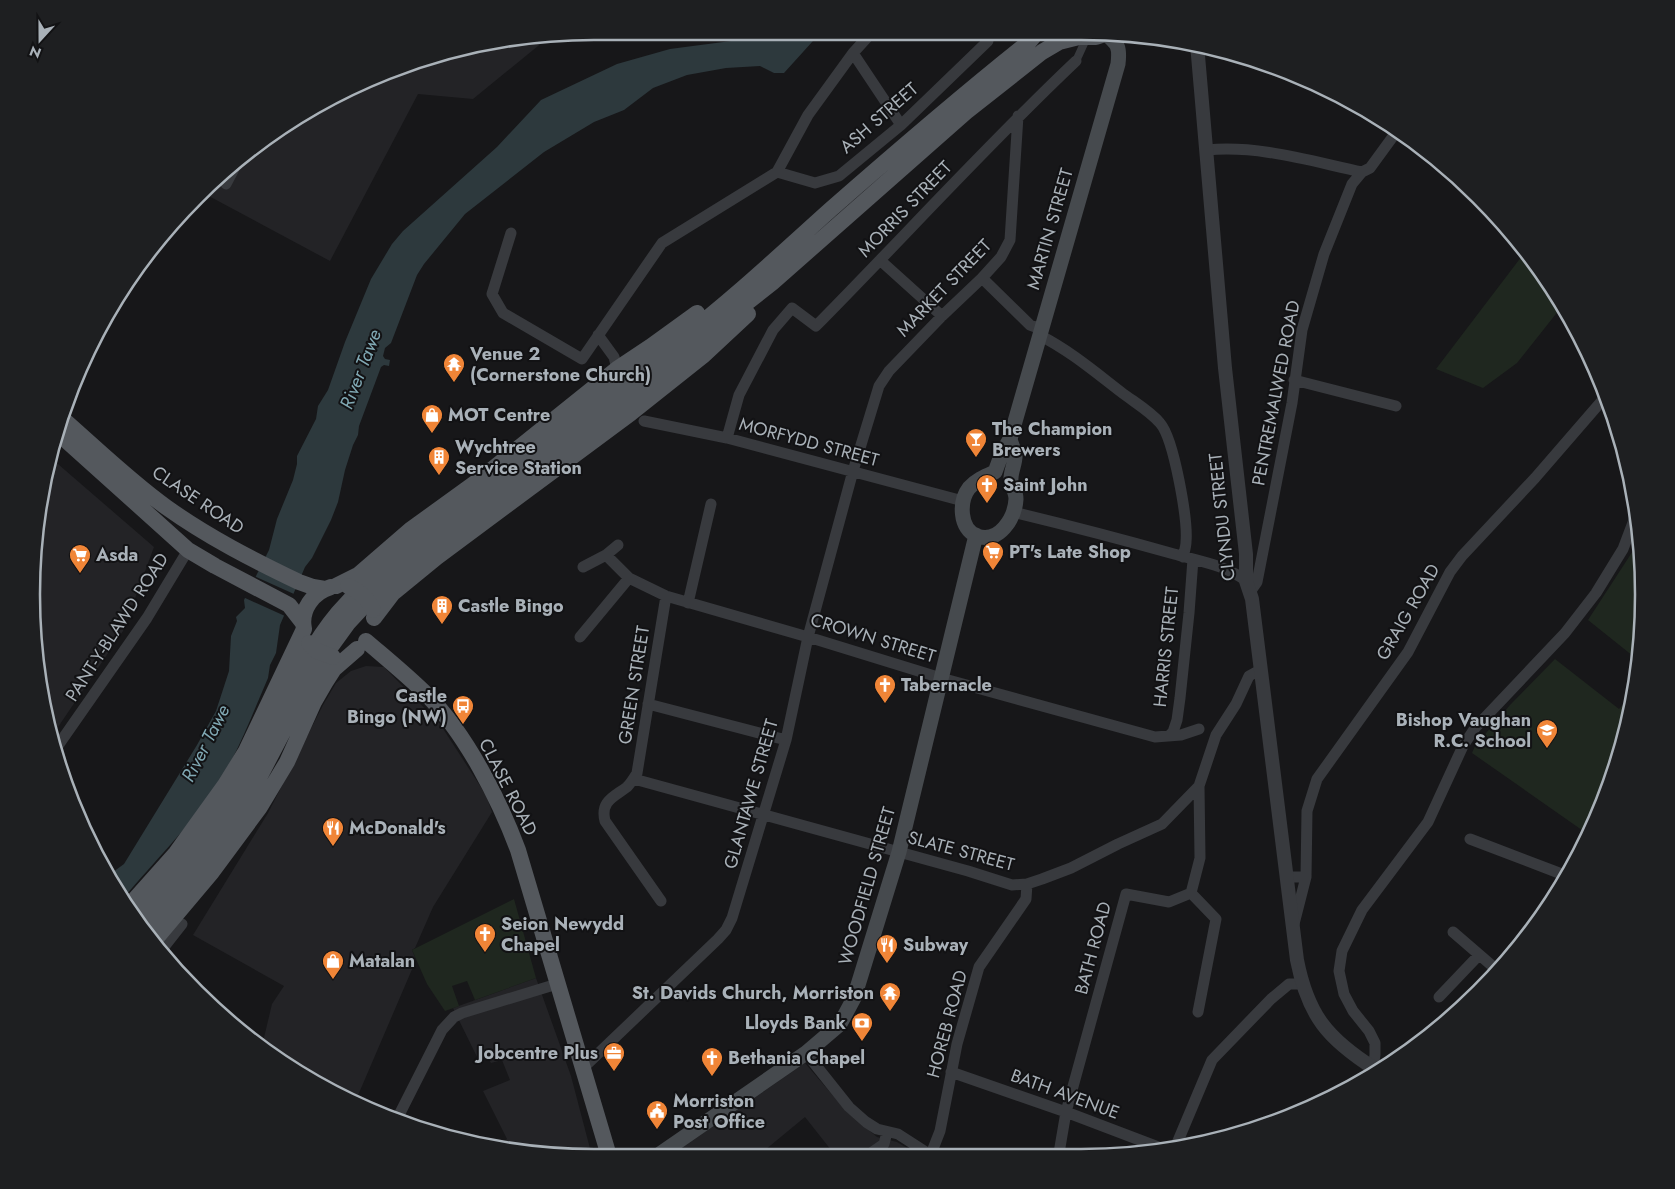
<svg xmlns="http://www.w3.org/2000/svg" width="1675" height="1189" viewBox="0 0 1675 1189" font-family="Jost,sans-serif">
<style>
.built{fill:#232326}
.green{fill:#1f271f}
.water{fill:#2d393d}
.pier{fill:#171719}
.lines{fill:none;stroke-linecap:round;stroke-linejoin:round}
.pedestrian{stroke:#383a3e;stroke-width:8}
.minor{stroke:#383a3e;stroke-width:11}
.tertiary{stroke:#383a3e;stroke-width:14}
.secondary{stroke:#464a4e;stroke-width:15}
.primary{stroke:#54585d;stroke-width:16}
.primary-bridge{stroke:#54585d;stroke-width:16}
.labels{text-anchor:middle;stroke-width:4;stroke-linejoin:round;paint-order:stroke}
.street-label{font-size:18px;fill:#a9b1b8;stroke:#121214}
.poi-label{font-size:18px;font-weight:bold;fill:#a9b1b8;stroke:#121214;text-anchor:start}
.water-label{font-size:19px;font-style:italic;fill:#80a8b3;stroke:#121214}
.rim{fill:none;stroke:#a9b1b8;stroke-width:2.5}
</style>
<rect width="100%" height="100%" fill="#171719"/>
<path class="built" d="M549,37L473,99L418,94L330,261L205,194L282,126L379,74L448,51Z
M51,458L154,547L123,631L54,733L36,668L31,594L42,485Z
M366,666L384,667L440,724L486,795L492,812L433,907L415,948L412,950L416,960L356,1100L262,1046L272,1004L284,986L193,935L268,813L323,705L336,683L351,671Z
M536,978L571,1076L592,1156L558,1157L499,1147L507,1139L483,1091L510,1080L502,1060L491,1063L488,1058L479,1061L453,1008Z
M805,1063L847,1112L877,1137L897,1142L917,1154L835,1155L805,1117L759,1155L670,1156Z"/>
<path class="green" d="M1525,252L1563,305L1517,363L1483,388L1436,369Z
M1640,540L1643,632L1638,660L1588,620Z
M1555,659L1619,709L1632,695L1624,741L1589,835L1472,753L1475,746L1510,705Z
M514,899L536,978L475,1000L467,981L452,986L459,1006L445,1011L427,984L412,950Z"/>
<path class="water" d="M773,31H822L784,73H774L760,66L726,68L687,75L653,88L624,110L594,122L544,152L465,214L424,264L417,275L391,343L385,348L383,356L385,359L390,360L389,366L384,365L381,367L359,426L358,435L353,445L345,470L338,502L331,520L312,558L305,567L280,625L276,653L270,665L268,678C253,712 240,749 219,782C192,825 154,861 122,900L109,875L124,864L197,745L216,711L229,671L231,636L237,621L236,617L245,608L244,600L269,550L277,519L293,480L297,464V456L316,419L318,406L328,390L345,342L371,279L392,244L403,231L497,147L541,100L617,64L670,49L731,41L768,34Z"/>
<path class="pier" d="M254,576L294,594L285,616L243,597Z"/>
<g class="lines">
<path class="pedestrian" d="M1076,61L1087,37"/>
<path class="minor" d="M853,53L901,125
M1207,150C1259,145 1310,161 1362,172
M777,172L815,183L839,176L901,125L988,41
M226,184L235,167
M511,233L492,294L503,313L582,359L662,243L777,172L808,115L853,53L873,31
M881,261L942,316
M982,278L1030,325L1041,329
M598,335L614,357L617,369
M1039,335C1069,350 1095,372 1121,392C1134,402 1150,411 1160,423C1174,439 1188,520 1186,542C1186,547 1184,552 1183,557
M1294,380L1396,406
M644,421L727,438L963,501
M727,438L739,395L773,330L792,308L816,326C903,238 986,146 1076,61
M1013,512C1067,525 1121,539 1174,554C1198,561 1226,565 1246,581
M606,555L629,578L666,596L808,637L941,678L1155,737L1181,735L1199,729
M583,567L606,555L618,545
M1250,592L1257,582L1292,403L1302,330L1324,254L1352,184L1362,172L1370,168L1397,131
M688,603L711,504
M580,637L629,578
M648,704L786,740
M1169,736L1173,732L1177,720L1180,698L1189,613L1193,559
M57,747L147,618L188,550
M634,779L968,871L1012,885L1027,884L1042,879L1071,868L1118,844L1162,824L1199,786
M1470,839L1559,873L1565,877
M1286,877H1306L1307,811L1317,779L1408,652L1450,572L1462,556L1535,478L1606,396
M1191,893L1200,858L1199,786L1216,735L1236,704L1249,676L1260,670
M1191,893L1216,919L1198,1012
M661,901L605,821C600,801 614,797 627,787C631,783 634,778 637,773L666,596
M1294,924L1306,877
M1453,932L1497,970
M160,952L182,924
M1439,997L1479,955
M806,1053L849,1107L866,1122L877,1129L898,1134L929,1154
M1373,1068L1375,1055V1043L1369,1031L1353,1011L1344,994L1339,971L1342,951L1362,910L1428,822L1463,746L1475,728L1565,633L1596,593L1623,549L1637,512
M582,1069L718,939L726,930L732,918L786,740L808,637L853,471L879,386L889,371L942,316L982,278L1001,257L1010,240L1018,116
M951,1072L1066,1112L1166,1150
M397,1119L442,1030L454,1017L462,1013L557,984
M1175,1148L1212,1060L1271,999L1289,984H1302
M1059,1153L1066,1112L1126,894L1169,902L1191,893
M931,1154L940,1131L957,1044L979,967L1026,899L1027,884
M868,1155L884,1144L887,1132"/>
<path class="tertiary" d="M1197,44L1225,368L1246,554V581L1252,599L1297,960C1308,1016 1328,1039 1375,1069"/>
<path class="secondary" d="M995,472L1002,453L1010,439L1118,64C1120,47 1118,44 1106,34
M995,472C986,476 976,480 969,488C959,501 959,529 977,536C999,544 1015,518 1016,499C1016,492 1012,487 1011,481C1010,472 1016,463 1015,454C1014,449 1011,444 1010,439
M657,1156L806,1053L840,1024L854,998L899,852L976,535"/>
<path class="primary" d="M64,420C97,449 130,481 166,507C208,537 253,560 299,582L313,587L325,589
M59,434L188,550L215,566L289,605L303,623
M336,586L358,575L410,530L475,483L617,369L650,347L697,313
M374,618L393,593L437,557L631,413L704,355L748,314
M304,629C300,610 313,592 331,587
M366,641C387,659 408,676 427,695C466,734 499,799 518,850L609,1156
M127,908L176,853L225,785L246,751L304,629
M134,918C178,868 220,819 254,762C282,712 301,657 338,613C380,564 434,528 484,490C550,441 616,390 681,339C733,299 781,254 830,210C895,153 961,96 1029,42L1038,31
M143,929L218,840L249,797L319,663L348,623L384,584L429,547L515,484L772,283L966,112L1042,52L1059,42L1079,37H1096L1105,34
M153,942L212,872L260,807L287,762L314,702L325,683L334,669L357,649"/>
<path class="primary-bridge" d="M348,586C360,592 367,597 373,610
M309,643L317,651L333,657"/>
</g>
<defs>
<g id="temple-pin" transform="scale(1.125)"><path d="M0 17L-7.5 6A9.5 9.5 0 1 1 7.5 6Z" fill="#f08537" stroke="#121214"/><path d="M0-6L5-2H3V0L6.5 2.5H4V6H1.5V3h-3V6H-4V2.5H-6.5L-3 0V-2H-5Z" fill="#fff"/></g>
<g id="shop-pin" transform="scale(1.125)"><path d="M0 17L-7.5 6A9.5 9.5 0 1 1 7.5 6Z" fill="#f08537" stroke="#121214"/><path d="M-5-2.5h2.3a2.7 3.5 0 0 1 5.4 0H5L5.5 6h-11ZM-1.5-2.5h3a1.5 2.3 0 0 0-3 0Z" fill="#fff"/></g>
<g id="bar-pin" transform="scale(1.125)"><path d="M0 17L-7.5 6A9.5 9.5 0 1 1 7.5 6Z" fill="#f08537" stroke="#121214"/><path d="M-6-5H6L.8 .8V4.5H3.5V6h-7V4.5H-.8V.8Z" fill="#fff"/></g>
<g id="building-pin" transform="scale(1.125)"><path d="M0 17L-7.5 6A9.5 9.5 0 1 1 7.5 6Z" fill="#f08537" stroke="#121214"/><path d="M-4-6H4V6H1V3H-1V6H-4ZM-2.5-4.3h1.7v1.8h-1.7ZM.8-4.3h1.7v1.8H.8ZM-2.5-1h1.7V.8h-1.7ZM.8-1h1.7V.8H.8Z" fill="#fff"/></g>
<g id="church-pin" transform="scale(1.125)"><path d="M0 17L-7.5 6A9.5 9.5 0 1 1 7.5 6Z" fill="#f08537" stroke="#121214"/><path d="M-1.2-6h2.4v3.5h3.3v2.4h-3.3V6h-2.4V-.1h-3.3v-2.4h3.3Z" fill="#fff"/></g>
<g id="supermarket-pin" transform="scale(1.125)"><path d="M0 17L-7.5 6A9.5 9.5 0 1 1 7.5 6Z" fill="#f08537" stroke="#121214"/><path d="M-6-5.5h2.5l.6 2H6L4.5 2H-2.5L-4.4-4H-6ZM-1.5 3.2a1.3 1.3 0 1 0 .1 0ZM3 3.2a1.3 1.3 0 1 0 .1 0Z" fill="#fff"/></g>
<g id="bus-pin" transform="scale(1.125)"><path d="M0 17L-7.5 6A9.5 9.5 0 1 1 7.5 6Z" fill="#f08537" stroke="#121214"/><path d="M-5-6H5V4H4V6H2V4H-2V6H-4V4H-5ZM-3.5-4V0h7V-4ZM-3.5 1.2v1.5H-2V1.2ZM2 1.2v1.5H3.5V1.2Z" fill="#fff"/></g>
<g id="school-pin" transform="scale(1.125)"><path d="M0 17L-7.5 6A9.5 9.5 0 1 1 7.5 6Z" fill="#f08537" stroke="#121214"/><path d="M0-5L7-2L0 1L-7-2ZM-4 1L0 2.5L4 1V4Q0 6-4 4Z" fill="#fff"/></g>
<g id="restaurant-pin" transform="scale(1.125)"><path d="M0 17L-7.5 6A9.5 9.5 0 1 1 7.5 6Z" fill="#f08537" stroke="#121214"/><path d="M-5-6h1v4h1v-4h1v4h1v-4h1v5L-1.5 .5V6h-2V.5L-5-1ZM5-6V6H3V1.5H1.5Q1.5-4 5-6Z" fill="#fff"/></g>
<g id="bank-pin" transform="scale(1.125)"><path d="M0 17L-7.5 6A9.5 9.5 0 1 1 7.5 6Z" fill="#f08537" stroke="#121214"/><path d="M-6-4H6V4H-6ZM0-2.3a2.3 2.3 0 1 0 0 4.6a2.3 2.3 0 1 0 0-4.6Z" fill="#fff"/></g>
<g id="office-pin" transform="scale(1.125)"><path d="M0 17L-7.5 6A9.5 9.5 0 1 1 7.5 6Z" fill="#f08537" stroke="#121214"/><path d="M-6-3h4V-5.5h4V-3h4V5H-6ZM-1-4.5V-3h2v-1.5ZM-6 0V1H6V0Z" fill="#fff"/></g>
<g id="civic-pin" transform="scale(1.125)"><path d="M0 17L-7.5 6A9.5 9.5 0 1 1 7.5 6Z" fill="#f08537" stroke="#121214"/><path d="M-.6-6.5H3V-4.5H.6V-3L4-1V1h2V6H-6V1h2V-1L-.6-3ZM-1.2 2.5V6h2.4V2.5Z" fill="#fff"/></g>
</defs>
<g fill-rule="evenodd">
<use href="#temple-pin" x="454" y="364"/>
<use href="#shop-pin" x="432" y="415"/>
<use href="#bar-pin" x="976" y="439"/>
<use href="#building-pin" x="439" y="457"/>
<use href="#church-pin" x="987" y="485"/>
<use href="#supermarket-pin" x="993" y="552"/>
<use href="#supermarket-pin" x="80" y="555"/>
<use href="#building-pin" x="442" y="606"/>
<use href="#church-pin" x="885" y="685"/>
<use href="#bus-pin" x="463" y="706"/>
<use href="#school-pin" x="1547" y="730"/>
<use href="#restaurant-pin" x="333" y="828"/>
<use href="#church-pin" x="485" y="934"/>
<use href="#restaurant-pin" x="887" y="945"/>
<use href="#shop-pin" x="333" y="961"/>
<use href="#temple-pin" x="890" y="993"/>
<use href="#bank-pin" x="862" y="1023"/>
<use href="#office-pin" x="614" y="1053"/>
<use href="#church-pin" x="712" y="1058"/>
<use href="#civic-pin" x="657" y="1111"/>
</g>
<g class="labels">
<g class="street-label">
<text transform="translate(879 118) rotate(-41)" y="6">ASH STREET</text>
<text transform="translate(905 209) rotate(-46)" y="6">MORRIS STREET</text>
<text transform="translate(1050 229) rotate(-74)" y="6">MARTIN STREET</text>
<text transform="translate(944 288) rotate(-46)" y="6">MARKET STREET</text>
<text transform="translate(1276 393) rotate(-79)" y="6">PENTREMALWED ROAD</text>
<text transform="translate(809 442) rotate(15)" y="6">MORFYDD STREET</text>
<text transform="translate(198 500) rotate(34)" y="6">CLASE ROAD</text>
<text transform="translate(1222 517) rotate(-96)" y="6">CLYNDU STREET</text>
<text transform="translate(1408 612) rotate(-60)" y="6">GRAIG ROAD</text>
<text transform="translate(117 627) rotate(-57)" y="6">PANT-Y-BLAWD ROAD</text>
<text transform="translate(873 638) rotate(17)" y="6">CROWN STREET</text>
<text transform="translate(1166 647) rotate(-84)" y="6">HARRIS STREET</text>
<text transform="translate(634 685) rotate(-81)" y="6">GREEN STREET</text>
<text transform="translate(508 787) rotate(63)" y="6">CLASE ROAD</text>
<text transform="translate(751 794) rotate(-74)" y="6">GLANTAWE STREET</text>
<text transform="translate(961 851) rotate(15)" y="6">SLATE STREET</text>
<text transform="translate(867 886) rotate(-74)" y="6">WOODFIELD STREET</text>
<text transform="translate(1093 948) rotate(-75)" y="6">BATH ROAD</text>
<text transform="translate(947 1024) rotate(-75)" y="6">HOREB ROAD</text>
<text transform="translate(1065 1094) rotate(20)" y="6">BATH AVENUE</text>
</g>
<g class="poi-label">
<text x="470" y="360">Venue 2<tspan x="470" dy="21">(Cornerstone Church)</tspan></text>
<text x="448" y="421">MOT Centre</text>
<text x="992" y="435">The Champion<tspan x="992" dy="21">Brewers</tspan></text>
<text x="455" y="453">Wychtree<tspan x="455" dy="21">Service Station</tspan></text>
<text x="1003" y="491">Saint John</text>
<text x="1009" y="558">PT's Late Shop</text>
<text x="96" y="561">Asda</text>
<text x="458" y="612">Castle Bingo</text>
<text x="901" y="691">Tabernacle</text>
<text x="447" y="702" text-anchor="end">Castle<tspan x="447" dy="21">Bingo (NW)</tspan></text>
<text x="1531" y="726" text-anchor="end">Bishop Vaughan<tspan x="1531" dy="21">R.C. School</tspan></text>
<text x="349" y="834">McDonald's</text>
<text x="501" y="930">Seion Newydd<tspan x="501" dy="21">Chapel</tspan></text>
<text x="903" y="951">Subway</text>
<text x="349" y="967">Matalan</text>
<text x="874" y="999" text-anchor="end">St. Davids Church, Morriston</text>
<text x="846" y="1029" text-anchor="end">Lloyds Bank</text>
<text x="598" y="1059" text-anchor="end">Jobcentre Plus</text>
<text x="728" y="1064">Bethania Chapel</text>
<text x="673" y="1107">Morriston<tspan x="673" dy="21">Post Office</tspan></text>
</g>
<g class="water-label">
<text transform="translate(360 369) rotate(-69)" y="7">River Tawe</text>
<text transform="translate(205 743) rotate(-63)" y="7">River Tawe</text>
</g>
</g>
<path d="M0 0H1675V1189H0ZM594 40H1081A554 554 0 0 1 1635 594V595A554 554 0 0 1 1081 1149H594A554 554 0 0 1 40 595V594A554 554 0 0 1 594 40Z" fill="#1e1f21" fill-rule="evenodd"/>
<path class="rim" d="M594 40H1081A554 554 0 0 1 1635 594V595A554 554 0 0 1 1081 1149H594A554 554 0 0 1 40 595V594A554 554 0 0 1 594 40Z"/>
<g transform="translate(40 40) rotate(201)" stroke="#121214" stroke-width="4" paint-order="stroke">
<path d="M0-4L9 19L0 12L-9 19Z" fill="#a9b1b8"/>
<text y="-8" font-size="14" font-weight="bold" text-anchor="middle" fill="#a9b1b8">N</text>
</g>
</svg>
